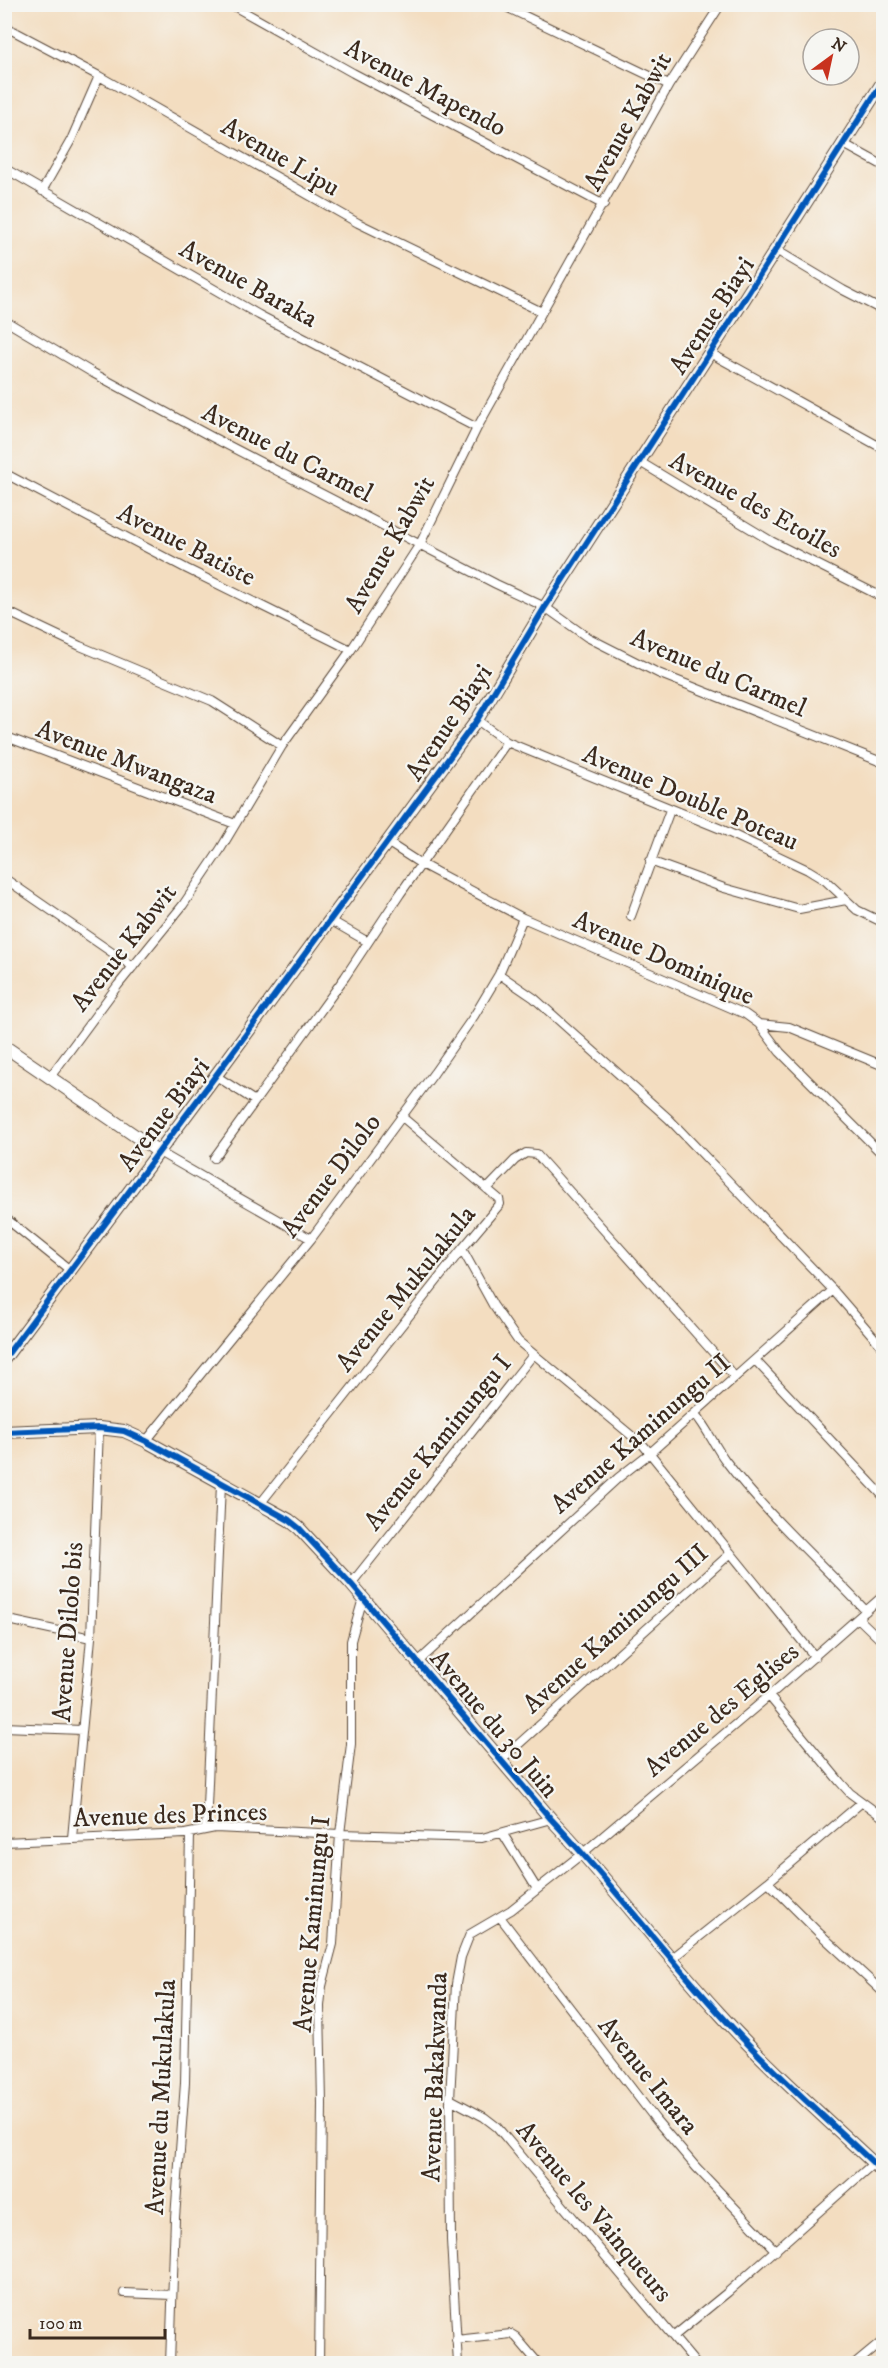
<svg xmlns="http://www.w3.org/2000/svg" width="888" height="2368" viewBox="0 0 888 2368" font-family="'IM FELL DW Pica',serif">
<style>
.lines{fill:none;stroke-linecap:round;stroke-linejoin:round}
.street-casing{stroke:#574536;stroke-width:10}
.secondary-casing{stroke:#574536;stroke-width:14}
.street{stroke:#fff;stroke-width:8}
.secondary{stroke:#fff;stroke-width:12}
.cycleway-casing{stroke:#f6f6f2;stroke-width:10}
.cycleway{stroke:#0057b8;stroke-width:6}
.labels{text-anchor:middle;stroke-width:4.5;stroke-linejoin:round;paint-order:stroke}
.street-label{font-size:26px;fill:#3b2a1e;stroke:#f6f6f2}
</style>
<rect width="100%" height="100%" fill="#f6f6f2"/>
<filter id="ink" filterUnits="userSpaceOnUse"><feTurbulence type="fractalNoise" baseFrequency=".0167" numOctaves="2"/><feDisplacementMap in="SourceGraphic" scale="12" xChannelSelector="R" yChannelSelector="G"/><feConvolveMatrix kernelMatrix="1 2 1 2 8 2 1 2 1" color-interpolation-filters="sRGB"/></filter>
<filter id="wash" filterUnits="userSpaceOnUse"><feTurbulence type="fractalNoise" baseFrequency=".008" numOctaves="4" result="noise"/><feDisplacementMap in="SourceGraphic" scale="24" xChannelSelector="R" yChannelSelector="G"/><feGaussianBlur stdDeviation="1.35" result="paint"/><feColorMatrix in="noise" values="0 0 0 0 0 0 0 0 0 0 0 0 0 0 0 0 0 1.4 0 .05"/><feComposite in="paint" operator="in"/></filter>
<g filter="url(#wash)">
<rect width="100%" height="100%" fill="#f3ddc0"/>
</g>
<g filter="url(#ink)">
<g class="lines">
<g class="street-casing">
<path id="street" d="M230,4L353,73L604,205
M500,4L669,85
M4,26L99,76L358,223L542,312
M842,143L884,166
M4,168L259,315L477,428
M42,191L71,140L99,76
M776,250L843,290L884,311
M4,320L93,373L210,436L496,584L545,607L587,637L658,673L884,763
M710,353L884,449
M640,462L771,541L884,598
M4,473L187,569L351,650
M4,610L80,646L212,701L282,746
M477,720L507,742L721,829L808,870L826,881L857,910L884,923
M4,736L235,824
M387,842L421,864L523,918L745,1014L759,1024L780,1052L884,1156
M650,861L724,888L799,909L846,900
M4,878L133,967
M631,916L670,810
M330,920L368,942
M499,974L534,998L669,1119L833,1290
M759,1024L789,1027L884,1066
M216,1076L255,1101
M50,1077L118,985L183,905L220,850L282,746L351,650L420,544L477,428L669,85L721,4
M159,1152L311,1239
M214,1158L345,977L400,894L507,742
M487,1189L515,1160L526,1153L536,1154L735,1377
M4,1217L70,1270
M462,1249L493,1305L518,1341L644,1446L815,1657
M755,1360L884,1497
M695,1414C707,1428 714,1445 725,1460C765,1513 820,1562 866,1611
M146,1441L311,1239L434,1073L474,1016L499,974L523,918
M260,1504L462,1249L500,1204L499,1199L401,1116
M351,1584L533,1355
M858,1618L884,1643
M4,1619L91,1638
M418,1662L618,1478L650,1453L833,1290L884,1349
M769,1696L840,1782L850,1793L884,1818
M4,1727L82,1730
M501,1760L731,1553
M206,1829L221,1484
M503,1834L537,1889
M72,1838L91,1638L99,1428
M4,1842L185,1834L215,1828L340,1834L482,1838L551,1819
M768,1882L819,1933L884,1993
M500,1917L656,2120L696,2167L776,2251
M670,1960L768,1882L862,1802
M450,2099L484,2117L497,2127L696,2364
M124,2293L172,2295
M674,2336L728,2292L884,2154
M456,2340L511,2334L516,2337L539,2364
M170,2364L175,2218L185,2083L190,1834
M319,2364L322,2104L320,2006L322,1986L333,1944L340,1834L351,1744V1641L363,1598
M458,2364L451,2240L450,2099L456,1984L461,1957L470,1934L511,1910L583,1853L769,1696L884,1595
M855,2364L884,2340"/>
</g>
<g class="secondary-casing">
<path id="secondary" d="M4,1046L159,1152
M4,1359L208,1086L477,720L545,607L729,323L884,80
M4,1432L99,1428L124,1431L146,1441L289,1520L299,1528L351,1584L551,1819C610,1881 661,1950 719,2013C770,2070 828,2120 884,2173"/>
</g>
<use href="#street" class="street"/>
<use href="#secondary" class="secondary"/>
<g class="cycleway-casing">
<path id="cycleway" d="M4,1359L208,1086L477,720L545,607L729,323L884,80
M4,1432L99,1428L124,1431L146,1441L289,1520L299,1528L351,1584L551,1819C610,1881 661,1950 719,2013C770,2070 828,2120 884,2173"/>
</g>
<use href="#cycleway" class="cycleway"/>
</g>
</g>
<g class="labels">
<g class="street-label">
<text transform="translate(426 87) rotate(28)" y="9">Avenue Mapendo</text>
<text transform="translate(627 121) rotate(-61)" y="9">Avenue Kabwit</text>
<text transform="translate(281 156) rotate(30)" y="9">Avenue Lipu</text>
<text transform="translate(249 283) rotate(29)" y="9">Avenue Baraka</text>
<text transform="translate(711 315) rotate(-57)" y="9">Avenue Biayi</text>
<text transform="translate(288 452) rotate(27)" y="9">Avenue du Carmel</text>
<text transform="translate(756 504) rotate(29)" y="9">Avenue des Etoiles</text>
<text transform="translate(187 544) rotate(27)" y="9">Avenue Batiste</text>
<text transform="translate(389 544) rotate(-60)" y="9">Avenue Kabwit</text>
<text transform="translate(719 672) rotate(23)" y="9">Avenue du Carmel</text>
<text transform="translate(448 722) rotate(-56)" y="9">Avenue Biayi</text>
<text transform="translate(127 761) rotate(21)" y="9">Avenue Mwangaza</text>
<text transform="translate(691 797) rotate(23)" y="9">Avenue Double Poteau</text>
<text transform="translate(123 947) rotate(-52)" y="9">Avenue Kabwit</text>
<text transform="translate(664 957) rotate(24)" y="9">Avenue Dominique</text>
<text transform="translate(163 1114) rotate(-53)" y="9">Avenue Biayi</text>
<text transform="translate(330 1175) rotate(-53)" y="9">Avenue Dilolo</text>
<text transform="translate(405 1288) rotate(-51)" y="9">Avenue Mukulakula</text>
<text transform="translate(640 1433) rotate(-41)" y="9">Avenue Kaminungu II</text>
<text transform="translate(437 1442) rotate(-51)" y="9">Avenue Kaminungu I</text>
<text transform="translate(615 1628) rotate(-42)" y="9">Avenue Kaminungu III</text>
<text transform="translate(67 1632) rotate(-86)" y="9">Avenue Dilolo bis</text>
<text transform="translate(721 1709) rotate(-40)" y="9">Avenue des Eglises</text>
<text transform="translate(495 1723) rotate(50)" y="9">Avenue du 30 Juin</text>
<text transform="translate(170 1814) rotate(-2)" y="9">Avenue des Princes</text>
<text transform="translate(311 1924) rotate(-85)" y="9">Avenue Kaminungu I</text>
<text transform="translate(649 2075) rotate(51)" y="9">Avenue Imara</text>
<text transform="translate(434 2077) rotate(-88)" y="9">Avenue Bakakwanda</text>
<text transform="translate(160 2097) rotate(-87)" y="9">Avenue du Mukulakula</text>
<text transform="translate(595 2211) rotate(50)" y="9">Avenue les Vainqueurs</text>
</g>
</g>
<rect width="888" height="2368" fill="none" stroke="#f6f6f2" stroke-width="24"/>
<g transform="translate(831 57) rotate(33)"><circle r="28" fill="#f6f6f2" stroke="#aba49d" stroke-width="1.5"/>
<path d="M0-4.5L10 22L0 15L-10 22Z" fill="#c8321e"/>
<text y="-9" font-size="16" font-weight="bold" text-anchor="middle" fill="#3b2a1e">N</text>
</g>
<path d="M30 2329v9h135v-9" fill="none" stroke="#3b2a1e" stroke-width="3"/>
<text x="39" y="2329" font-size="18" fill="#3b2a1e" stroke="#f6f6f2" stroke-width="4.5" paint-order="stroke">100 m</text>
</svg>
